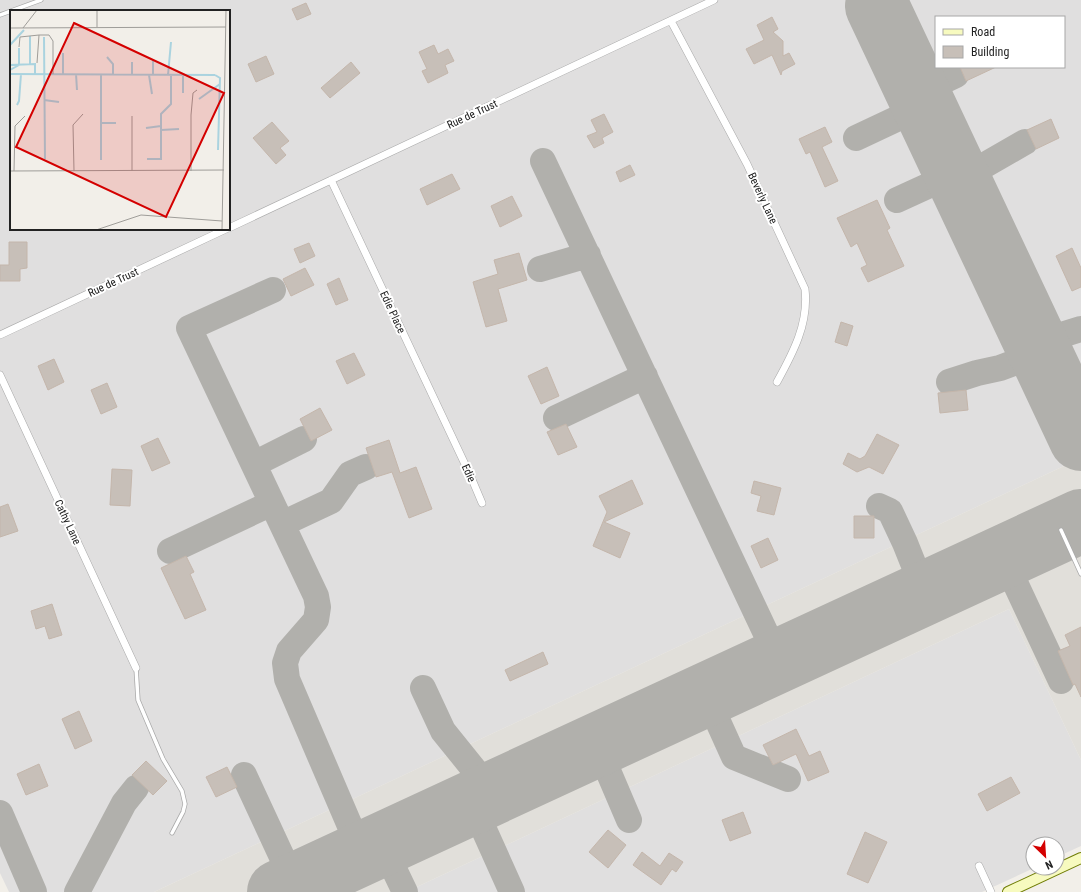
<svg xmlns="http://www.w3.org/2000/svg" width="1081" height="892" viewBox="0 0 1081 892" font-family="'Roboto Condensed',sans-serif">
<style>
.residential{fill:#e0dfdf;fill-rule:evenodd}
.airport{fill:#e1dfda}
.lines{fill:none;stroke-linecap:round;stroke-linejoin:round}
.taxiway{stroke:#b1b0ac;stroke-width:26}
.runway{stroke:#b1b0ac;stroke-width:64}
.building{fill:#c7bfb8;stroke:#c4b6ab}
.lane-casing{stroke:#a9a9a9;stroke-width:5}
.street-casing{stroke:#a9a9a9;stroke-width:8}
.secondary-casing{stroke:#707d05;stroke-width:12}
.lane{stroke:#fff;stroke-width:3.5}
.street{stroke:#fff;stroke-width:7}
.secondary{stroke:#f7fabf;stroke-width:10}
.labels{text-anchor:middle;stroke-width:4;stroke-linejoin:round;paint-order:stroke}
.street-label{font-size:11px;fill:#222;stroke:#fff}
.inset-river{fill:none;stroke:#aad3df;stroke-width:2}
.inset-road{fill:none;stroke:#9f9d99;stroke-width:1}
.view{fill:#d40000;fill-opacity:0.15;stroke:#d40000;stroke-width:2}
.inset-edge{fill:none;stroke:#222;stroke-width:2}
</style>
<rect width="100%" height="100%" fill="#f2efe9"/>
<path class="residential" d="M0,0H1081V458L154,892H9L0,873ZM11,11H229V229H11ZM936,17H1064V67H936Z
M1009,609L1081,760V846L1057,857V844H1033L1034,868L982,892H406Z"/>
<path class="airport" d="M1081,458V760L1009,609L406,892H154Z"/>
<g class="lines">
<path class="taxiway" d="M918,93L956,75
M856,138L924,106
M543,161L779,661
M959,180L1025,142
M897,200L956,173
M540,269L588,255
M273,290L189,328L316,596L318,607L316,620L289,651L285,663L287,679L362,854
M1036,343L1081,329
M949,382L977,373L1000,368L1040,353
M556,418L645,376
M254,464L304,439
M879,506L890,511L905,543L925,593
M282,524L331,501L350,474L366,467
M170,551L272,503
M1003,557L1061,681
M423,688L443,731L493,793
M706,695L734,757L788,779
M597,745L629,820
M244,775L295,885
M472,803L512,892
M0,813L34,892
M382,844L405,892
M77,892L124,803L136,788"/>
<path class="runway" d="M877,6L1081,439
M279,892L1081,521"/>
</g>
<path class="building" d="M306,3L311,14L297,20L292,9Z
M772,17L778,29L773,32L783,41V56L789,53L795,64L782,71L781,75L772,55L754,64L746,49L764,40L757,25Z
M434,45L438,54L448,49L454,61L445,65L448,73L428,83L422,71L427,69L419,52Z
M266,56L274,74L256,82L248,64Z
M351,62L360,73L330,98L321,88Z
M960,67H996L966,81Z
M604,114L613,132L602,138L604,143L594,148L587,136L597,132L591,120Z
M1051,119L1059,138L1036,149L1027,130Z
M272,122L289,141L280,148L286,155L276,164L253,138Z
M825,127L832,142L822,147L838,181L825,187L810,152L806,154L799,139Z
M630,165L635,175L620,182L616,172Z
M452,174L460,189L427,205L420,189Z
M512,196L522,216L500,227L491,206Z
M877,200L890,228L887,230L904,266L868,282L861,268L867,265L857,243L851,247L837,218Z
M9,242H27V268L20,269V281H0V265H9Z
M309,243L315,256L300,263L294,249Z
M1072,248L1081,268V287L1072,291L1056,256Z
M519,253L527,280L498,289L507,321L486,327L473,282L498,274L494,260Z
M305,268L314,285L291,296L283,279Z
M339,278L348,300L336,305L327,284Z
M841,322L853,326L847,346L835,342Z
M354,353L365,375L347,384L336,361Z
M54,359L64,382L48,390L38,366Z
M547,367L559,396L541,404L528,376Z
M107,383L117,407L101,414L91,390Z
M966,390L968,410L940,413L938,393Z
M320,408L332,430L311,441L300,419Z
M566,424L577,447L558,455L547,432Z
M877,434L899,445L883,474L869,467L857,472L843,464L848,453L860,459L865,456Z
M158,438L170,463L152,471L141,446Z
M389,440L400,473L416,467L432,509L409,518L392,472L376,477L366,448Z
M112,469L132,470L130,506L110,505Z
M632,480L643,504L604,522L630,533L620,558L593,546L607,512L599,496Z
M754,481L781,488L774,515L757,511L761,496L751,493Z
M8,504L18,531L0,537V507Z
M854,516H874V538H854Z
M768,538L778,560L761,568L751,546Z
M186,556L194,572L190,574L206,610L185,619L161,568Z
M52,604L62,635L49,639L45,626L36,629L31,611Z
M1081,627V697L1075,684L1073,685L1058,651L1070,646L1065,635Z
M543,652L548,664L510,681L505,670Z
M79,711L92,741L75,749L62,719Z
M796,729L809,756L820,751L829,772L808,781L796,754L773,765L763,745Z
M146,761L167,781L153,795L132,775Z
M39,764L48,786L26,795L17,774Z
M227,767L237,787L216,797L206,777Z
M1011,777L1020,793L987,811L978,794Z
M743,812L751,833L730,841L722,820Z
M608,830L626,845L608,868L589,852Z
M865,832L887,842L868,883L847,874Z
M642,852L660,866L669,853L683,862L676,872L672,869L661,885L633,865Z"/>
<g class="lines">
<g class="lane-casing">
<path id="lane" d="M11,11L41,0
M0,15L11,11
M1061,530L1081,574
M136,668L138,700L163,759L182,791L185,804L183,812L172,833"/>
</g>
<g class="street-casing">
<path id="street" d="M671,21L747,164L805,289C809,323 793,353 777,382
M331,180L471,477L482,503
M229,228L714,0
M0,335L226,229
M0,375L136,668
M979,866L991,892"/>
</g>
<g class="secondary-casing">
<path id="secondary" d="M1008,892L1081,858"/>
</g>
<use href="#lane" class="lane"/>
<use href="#street" class="street"/>
<use href="#secondary" class="secondary"/>
</g>
<g class="labels">
<g class="street-label">
<text transform="translate(472 114) rotate(-25)" y="4">Rue de Trust</text>
<text transform="translate(763 198) rotate(65)" y="4">Beverly Lane</text>
<text transform="translate(113 282) rotate(-25)" y="4">Rue de Trust</text>
<text transform="translate(393 312) rotate(65)" y="4">Edie Place</text>
<text transform="translate(469 473) rotate(66)" y="4">Edie</text>
<text transform="translate(68 522) rotate(65)" y="4">Cathy Lane</text>
</g>
</g>
<g transform="translate(10 10)">
<rect width="220" height="220" fill="#f2efe9"/>
<path class="inset-river" d="M20,26V54M34,27L35,149M0,35L14,20M53,43V64M97,47L103,54V65M0,55L25,54V64M0,60L9,55V38M0,64L205,65M66,64L67,80M91,65V150M122,65V52M139,65L142,84M143,65V50M158,65L161,32M173,65V83M205,65L210,68L208,140M189,89L210,74M34,90L49,92M7,95L9,91L11,64M91,113H106M136,118L151,116M151,120L169,119M137,149H151V104L161,94V65"/>
<path class="inset-road" d="M87,17V0M0,18L216,17M13,18L27,0M9,37L10,27L29,25M27,53L29,25H39L43,31V64M0,161L214,160M4,161L5,116L15,106M64,161L63,115L73,104M122,161V106M181,161V105L183,83L187,80M86,220L131,205L212,211M212,220L216,0"/>
<path class="view" d="M64,13L214,83L156,207L6,137Z"/>
<rect width="220" height="220" class="inset-edge"/>
</g>
<rect x="935" y="16" width="130" height="52" fill="#ffffff" stroke="#a7a7a7"/>
<rect x="943" y="29" width="20" height="6" fill="#f7fabf" stroke="#a7a7a7"/>
<text x="971" y="36" font-size="12" fill="#222222">Road</text>
<rect x="943" y="46" width="20" height="12" fill="#c7bfb8" stroke="#a7a7a7"/>
<text x="971" y="56" font-size="12" fill="#222222">Building</text>
<g transform="translate(1045 856) rotate(155)"><circle r="19" fill="#ffffff" stroke="#a7a7a7"/>
<path d="M0-3L7 15L0 10L-7 15Z" fill="#d40000"/>
<text y="-6" font-size="11" font-weight="bold" text-anchor="middle" fill="#222222">N</text>
</g>
</svg>
